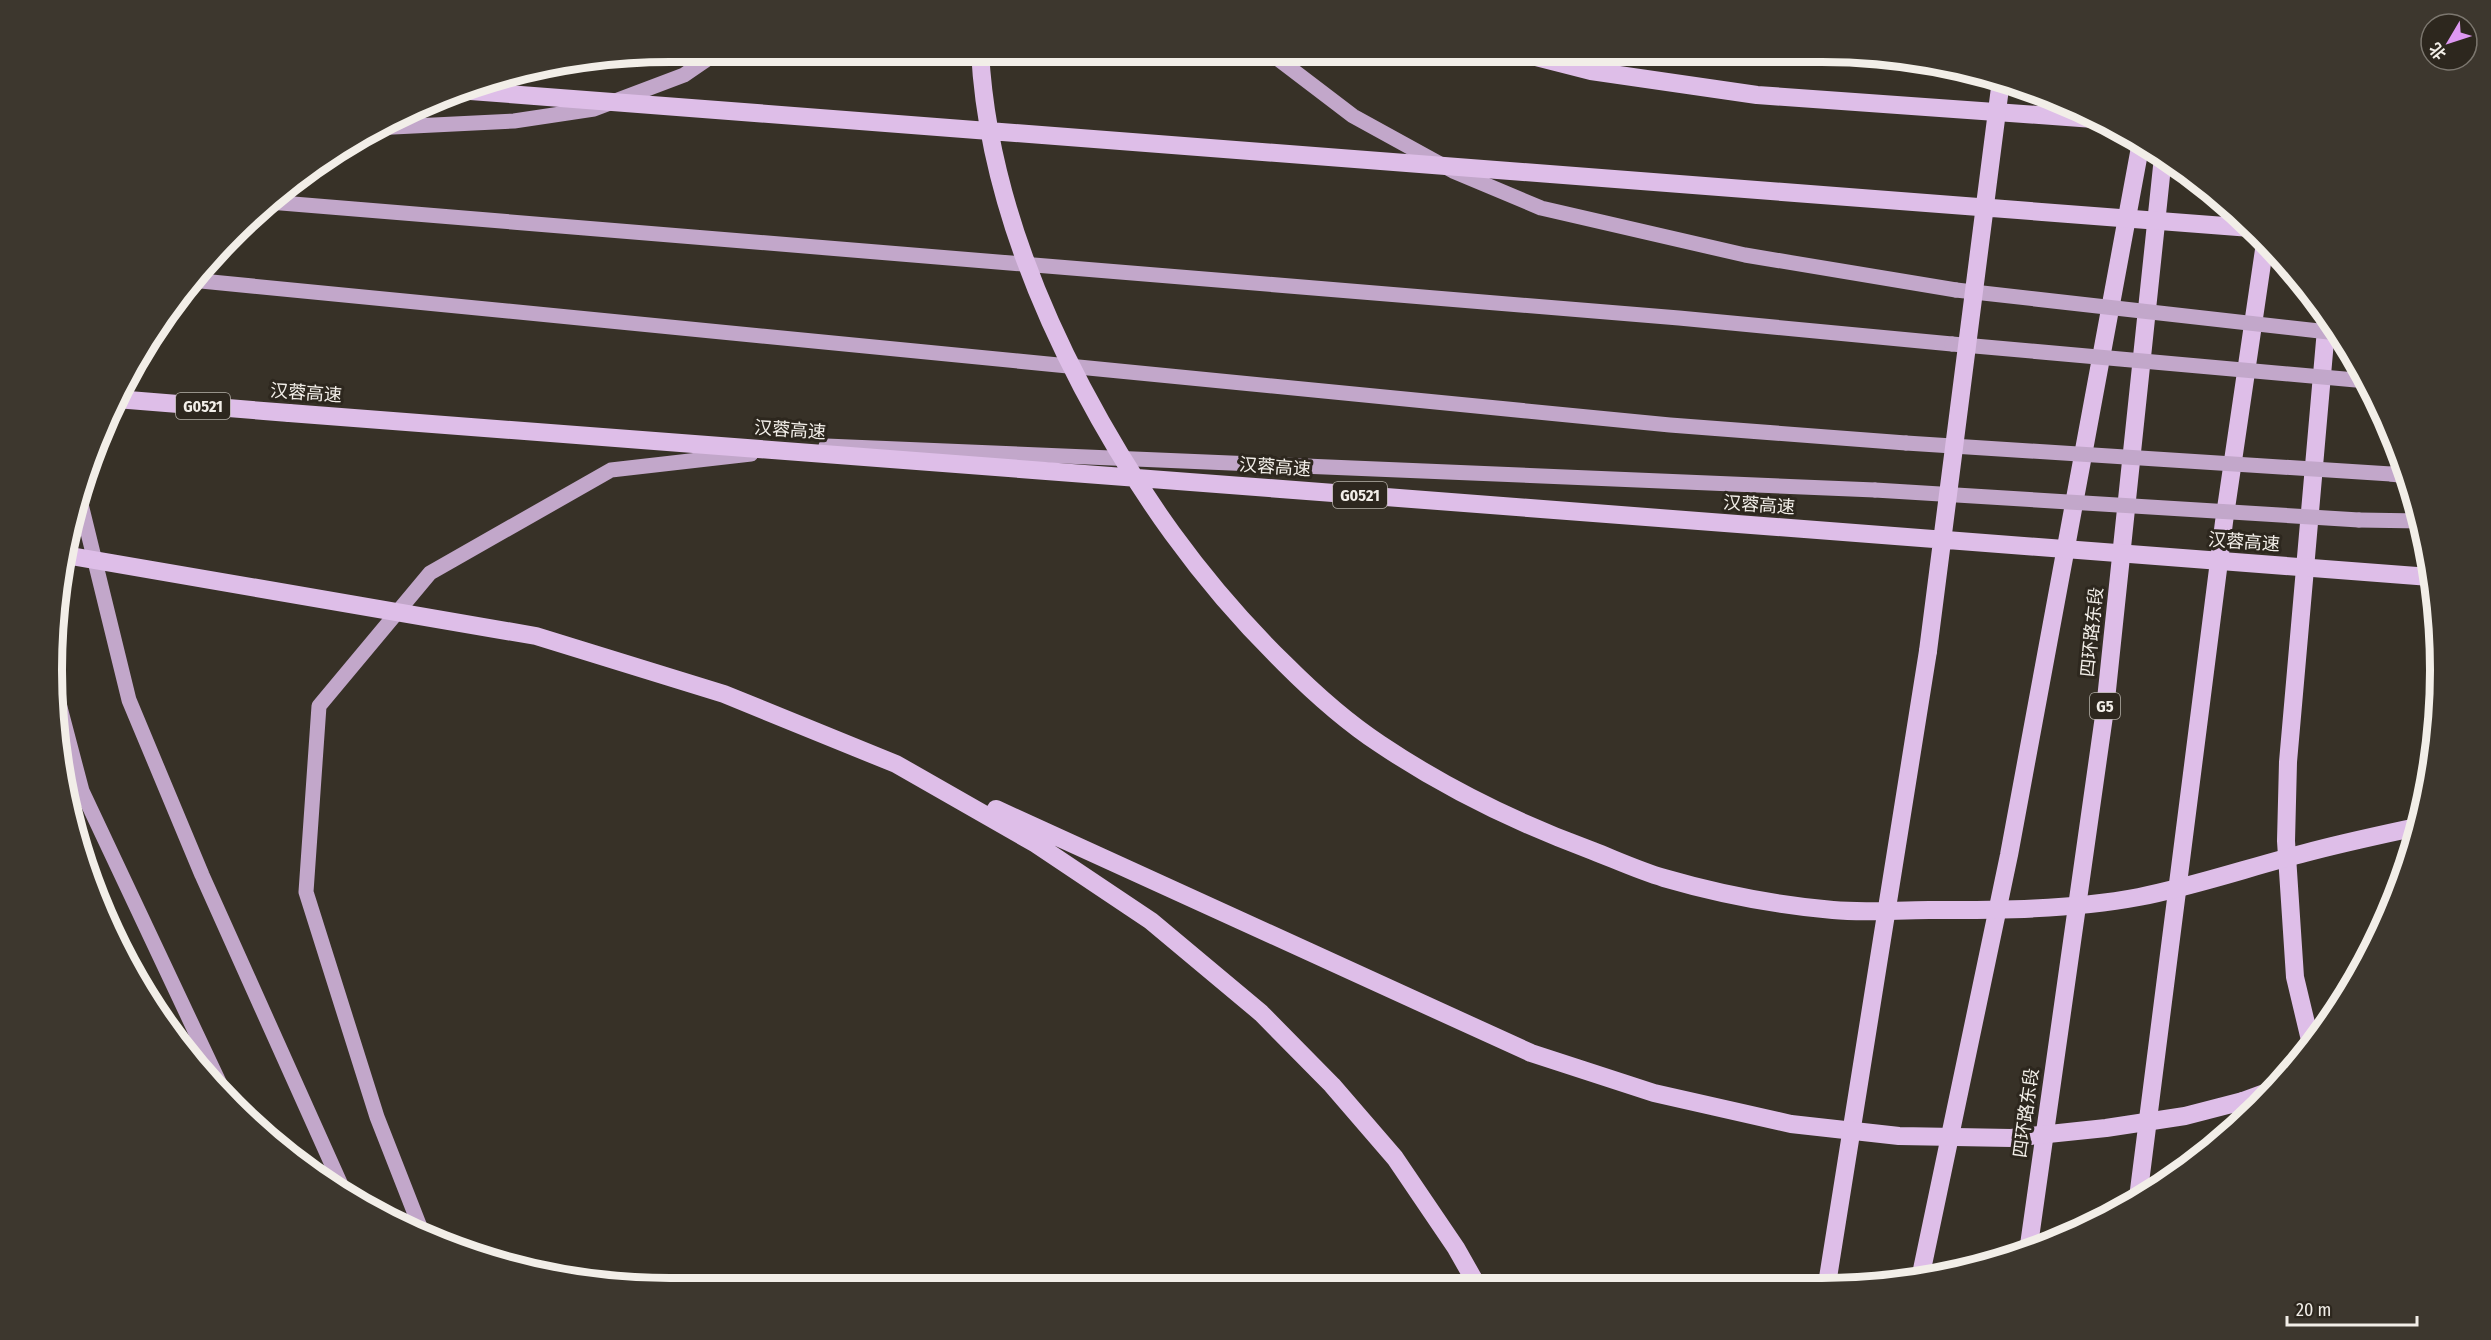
<svg xmlns="http://www.w3.org/2000/svg" width="2491" height="1340" viewBox="0 0 2491 1340" font-family="'Fira Sans Condensed','Noto Sans SC',sans-serif">
<style>
.lines{fill:none;stroke-linecap:round;stroke-linejoin:round}
.primary{stroke:#c2a7ca;stroke-width:15}
.motorway{stroke:#debee8;stroke-width:18}
.primary-bridge{stroke:#c2a7ca;stroke-width:15}
.motorway-bridge{stroke:#debee8;stroke-width:18}
.labels{text-anchor:middle;stroke-width:6;stroke-linejoin:round;paint-order:stroke}
.shield{fill:#2d271e;stroke:#b7b2ab;stroke-width:1.5}
.shield-label{font-size:16px;font-weight:bold;fill:#f2eee8}
.street-label{font-size:18px;fill:#f2eee8;stroke:#2d271e}
.rim{fill:none;stroke:#f2eee8;stroke-width:8}
</style>
<rect width="100%" height="100%" fill="#373127"/>
<g class="lines">
<path class="primary" d="M1269,52L1353,116L1453,171L1541,208L1745,255L1956,290
M373,128L514,121L594,109L684,75L719,51
M269,202L1679,318L1952,344
M191,280L1670,425L1906,443
M826,446L1875,490
M2391,474L2406,476
M78,492L129,700L202,875L346,1196
M2359,520L2421,521
M52,677L82,791L227,1099
M422,1232L377,1117L306,892L319,706L430,573L611,470L751,454"/>
<path class="motorway" d="M1516,52L1591,71L1757,95L2094,119
M116,399L289,413
M2310,1040L2295,977L2286,841L2288,762L2327,318
M2243,1101L2273,1090
M2138,1198L2224,522L2265,243
M2028,1252L2105,709L2163,157
M1920,1279L2009,855L2141,142
M1827,1284L1928,651"/>
<path class="primary-bridge" d="M1956,290L2337,333
M1952,344L2367,381
M1906,443L2391,474
M1875,490L2359,520"/>
<path class="motorway-bridge" d="M980,51C986,169 1028,284 1082,387C1137,491 1201,582 1285,664C1314,693 1345,721 1380,744C1447,789 1517,823 1593,851C1616,860 1640,871 1664,878C1719,894 1777,905 1833,910C1865,913 1897,910 1929,910C1998,910 2070,910 2139,897C2195,886 2250,867 2305,853C2342,843 2380,835 2417,827
M457,90L2251,228
M289,413L2430,577
M65,555L536,636L724,694L896,764L1036,844L1151,921L1261,1013L1332,1085L1395,1158L1456,1248L1477,1285
M1928,651L2001,80
M996,809L1531,1053L1654,1093L1791,1124L1899,1136L2011,1138L2106,1128L2185,1116L2243,1101"/>
</g>
<g class="labels">
<g class="shield">
<rect x="176" y="393" width="54" height="26" rx="4.5"/>
<rect x="1333" y="482" width="54" height="26" rx="4.5"/>
<rect x="2090" y="693" width="30" height="26" rx="4.5"/>
</g>
<g class="shield-label">
<text x="203" y="412">G0521</text>
<text x="1360" y="501">G0521</text>
<text x="2105" y="712">G5</text>
</g>
<g class="street-label">
<text transform="translate(306 393) rotate(4)" y="6">汉蓉高速</text>
<text transform="translate(790 430) rotate(4)" y="6">汉蓉高速</text>
<text transform="translate(1275 467) rotate(4)" y="6">汉蓉高速</text>
<text transform="translate(1759 505) rotate(4)" y="6">汉蓉高速</text>
<text transform="translate(2244 542) rotate(4)" y="6">汉蓉高速</text>
<text transform="translate(2092 632) rotate(-84)" y="6">四环路东段</text>
<text transform="translate(2026 1113) rotate(-82)" y="6">四环路东段</text>
</g>
</g>
<path d="M0 0H2491V1340H0ZM670 62H1822A608 608 0 0 1 2430 670V670A608 608 0 0 1 1822 1278H670A608 608 0 0 1 62 670V670A608 608 0 0 1 670 62Z" fill="#3d372e" fill-rule="evenodd"/>
<path class="rim" d="M670 62H1822A608 608 0 0 1 2430 670V670A608 608 0 0 1 1822 1278H670A608 608 0 0 1 62 670V670A608 608 0 0 1 670 62Z"/>
<g transform="translate(2449 42) rotate(231)"><circle r="28" fill="#2d271e" stroke="#7c776f" stroke-width="1.5"/>
<path d="M0-4.5L10 22L0 15L-10 22Z" fill="#de98f2"/>
<text y="-9" font-size="16" font-weight="bold" text-anchor="middle" fill="#f2eee8">北</text>
</g>
<path d="M2287 1316v9h130v-9" fill="none" stroke="#f2eee8" stroke-width="3"/>
<text x="2296" y="1316" font-size="18" fill="#f2eee8" stroke="#2d271e" stroke-width="4.5" paint-order="stroke">20 m</text>
</svg>
